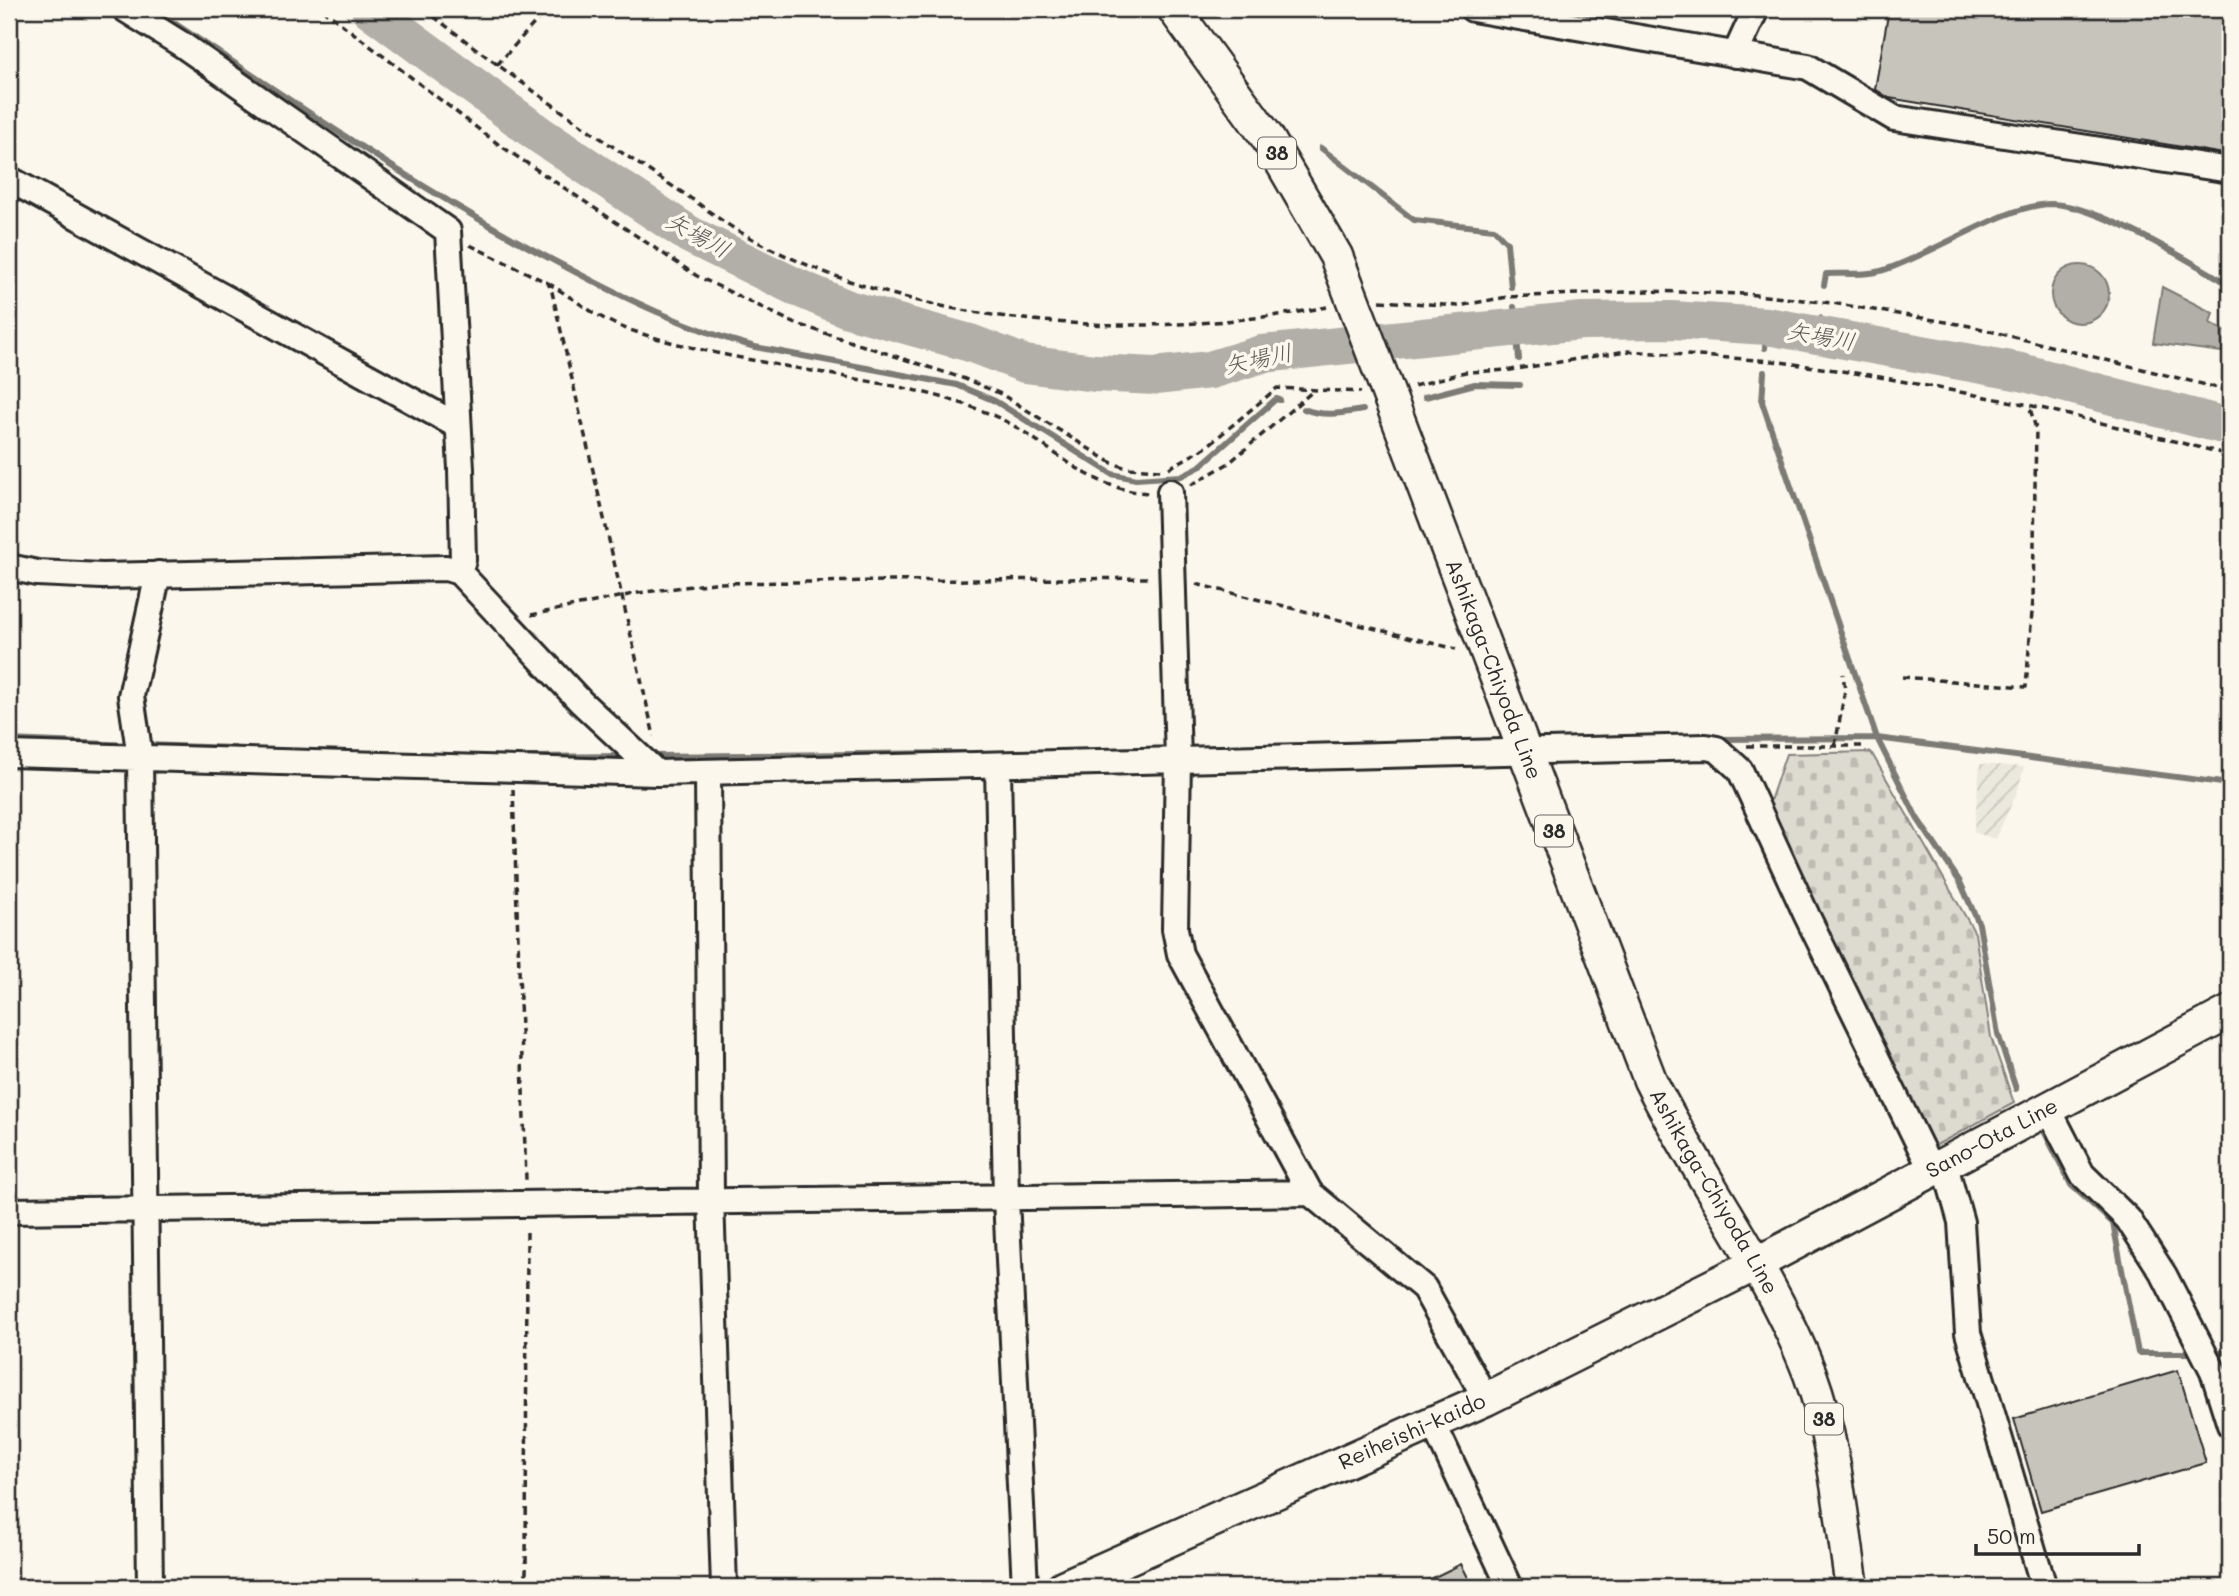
<svg xmlns="http://www.w3.org/2000/svg" width="2239" height="1596" viewBox="0 0 2239 1596" font-family="Mali,'Klee One',sans-serif">
<style>
.industrial{fill:url(#industrial-furrows)}
.cemetery{fill:url(#cemetery-stones);stroke:#84827e;stroke-width:2}
.water{fill:#b1afa7;stroke:#7b7a75;stroke-width:2}
.lines{fill:none;stroke-linecap:round;stroke-linejoin:round}
.stream{stroke:#7b7a75;stroke-width:6}
.river{stroke:#b1afa7;stroke-width:38}
.building{fill:#c7c4bc;stroke:#2b2b2b;stroke-width:2}
.minor-casing{stroke:#2b2b2b;stroke-width:30}
.major-casing{stroke:#2b2b2b;stroke-width:37}
.path{stroke:#2b2b2b;stroke-width:3.5;stroke-dasharray:7 5;stroke-linecap:butt}
.minor{stroke:#fbf7ec;stroke-width:24}
.major{stroke:#fbf7ec;stroke-width:32}
.labels{text-anchor:middle;stroke-width:7;stroke-linejoin:round;paint-order:stroke}
.shield{fill:#fbf7ec;stroke:#696865;stroke-width:2}
.shield-label{font-size:19px;font-weight:bold;fill:#2b2b2b}
.street-label{font-size:21px;fill:#2b2b2b;stroke:#fbf7ec}
.water-label{font-size:23px;font-style:italic;fill:#5a5956;stroke:#fbf7ec}
</style>
<defs>
<pattern id="industrial-furrows" width="10" height="10" patternUnits="userSpaceOnUse" patternTransform="scale(1.75)"><rect width="10" height="10" fill="#ebe8de"/><path d="M-1 1l2-2M0 10L10 0M9 11l2-2" fill="none" stroke="#cac7bf"/></pattern>
<pattern id="cemetery-stones" width="16" height="16" patternUnits="userSpaceOnUse" patternTransform="scale(1.75)"><rect width="16" height="16" fill="#dddad0"/><path d="M2 7V4a2 2 0 0 1 4 0v3zM10 15v-3a2 2 0 0 1 4 0v3z" fill="#bebbb3"/></pattern>
</defs>
<rect width="100%" height="100%" fill="#fbf7ec"/>
<filter id="ink" filterUnits="userSpaceOnUse"><feTurbulence type="fractalNoise" baseFrequency=".0143" numOctaves="2"/><feDisplacementMap in="SourceGraphic" scale="14" xChannelSelector="R" yChannelSelector="G"/><feConvolveMatrix kernelMatrix="1 2 1 2 8 2 1 2 1" color-interpolation-filters="sRGB"/></filter>
<g filter="url(#ink)">
<path class="industrial" d="M1980,764L2024,767L2017,793L1995,839L1974,832Z"/>
<path class="cemetery" d="M1871,752L1975,933L1991,1037L2014,1103L1929,1149L1767,810L1786,754Z"/>
<path class="water" d="M2051 294a29 29 0 1 1 58 0a29 29 0 1 1-58 0Z
M2162,287L2213,313L2210,323L2230,334V353L2153,343Z"/>
<g class="lines">
<path class="stream" d="M153,9C288,98 421,192 564,266C624,298 688,329 755,347L957,385L995,401L1112,474L1136,479L1181,476L1199,467L1276,399L1280,400
M1321,148L1414,220L1494,229L1507,243L1511,287
M1824,285L1826,274C1844,273 1867,276 1884,270C1932,255 2006,204 2052,204C2097,205 2190,261 2230,285
M1514,307L1519,359
M1818,335L1820,318
M1765,348L1767,326
M1764,372L1762,402L1877,738L1917,818L1960,882L1979,924L1998,1034L2016,1089
M1425,397L1475,384L1520,385
M1304,409C1323,417 1343,413 1363,410
M1717,739L1877,738L2230,784
M9,740L133,745
M144,745L234,748
M651,756L966,753
M529,757L626,756
M2045,1133L2071,1185L2113,1223L2138,1353H2197
M2211,1353H2230"/>
<path class="river" d="M370,9L540,135L690,235L796,287L848,309L970,343L1025,364L1095,373L1155,376L1210,370L1262,354L1451,334L1582,321L1672,320L1767,326L2021,372L2230,427"/>
</g>
<path class="building" d="M1889,9H2230V155L1889,98L1875,89Z
M2178,1370L2206,1463L2041,1511L2014,1419Z
M1461,1564L1473,1587H1414Z"/>
<g class="lines">
<g class="minor-casing">
<path id="minor" d="M125,9L181,44L448,231L461,469L463,560L459,572
M1473,9L1808,67L1894,118L2230,170
M1735,55L1756,9
M9,179L458,426
M1170,492L1178,760L1175,929L1180,954L1310,1193L1424,1288L1486,1399
M9,567L37,573L102,576L446,568L459,572L581,702L657,773
M9,754L657,773L1706,747L1717,749L1740,770L1807,916L1931,1169
M998,766L1006,1199L1025,1587
M708,772L711,1199L724,1587
M2048,1108L2082,1174L2128,1219L2164,1275L2213,1371L2230,1425
M1944,1162L1961,1222L1968,1333L2044,1587
M9,1211L1310,1193
M1434,1425L1510,1587
M150,1587L140,757L131,696L158,574"/>
</g>
<g class="major-casing">
<g id="major">
<path id="s1" d="M1174,9L1267,137L1336,256L1650,1080C1699,1179 1770,1270 1810,1374C1835,1442 1841,1516 1852,1587"/>
<path id="s2" d="M1063,1587L1486,1399L1754,1265L2230,1012"/>
</g>
</g>
<path class="path" d="M322,9L498,144L697,276L794,323L965,379L1001,394L1112,463L1127,468L1162,470
M424,9C508,74 593,135 683,193C700,204 717,218 735,229C905,329 1137,343 1327,307
M497,65L547,9
M470,245L548,283L552,292L654,736
M548,283C573,298 600,320 627,329C698,353 776,364 851,378C902,387 951,396 999,418C1051,443 1088,491 1150,493
M1380,301L1458,306L1507,297L1647,291L1746,294L1832,303L1970,326L2230,391
M1414,386L1465,372L1511,370L1626,351L1773,361L1869,375L2029,405L2230,455
M1169,468L1205,448L1277,388L1361,392
M1191,485L1229,463L1313,391
M1196,584L1456,649
M531,615L638,593L714,583L1150,578
M1902,677L2026,687L2033,600L2036,429L2029,405
M1747,746H1863
M1835,746L1845,690L1843,674
M513,789L526,1180
M526,1587L527,1227"/>
<use href="#minor" class="minor"/>
<use href="#major" class="major"/>
</g>
</g>
<g class="labels">
<g class="shield">
<rect x="1258" y="137.5" width="38" height="31" rx="5"/>
<rect x="1535" y="815.5" width="38" height="31" rx="5"/>
<rect x="1805" y="1403.5" width="38" height="31" rx="5"/>
</g>
<g class="shield-label">
<text x="1277" y="160">38</text>
<text x="1554" y="838">38</text>
<text x="1824" y="1426">38</text>
</g>
<g class="street-label">
<text dy="7" stroke="none"><textPath href="#s1" startOffset="738">Ashikaga-Chiyoda Line</textPath></text>
<text dy="7" stroke="none"><textPath href="#s2" startOffset="1032">Sano-Ota Line</textPath></text>
<text dy="7" stroke="none"><textPath href="#s1" startOffset="1306">Ashikaga-Chiyoda Line</textPath></text>
<text dy="7" stroke="none"><textPath href="#s2" startOffset="382">Reiheishi-kaido</textPath></text>
</g>
<g class="water-label">
<text transform="translate(698 235) rotate(29)" y="8">矢場川</text>
<text transform="translate(1821 336) rotate(10)" y="8">矢場川</text>
<text transform="translate(1258 359) rotate(-12)" y="8">矢場川</text>
</g>
</g>
<rect width="2239" height="1596" fill="none" stroke="#fbf7ec" stroke-width="35"/>
<rect x="18" y="18" width="2204" height="1561" fill="none" stroke="#2b2b2b" stroke-width="2.5" filter="url(#ink)"/>
<path d="M1976 1544v10h163v-10" fill="none" stroke="#2b2b2b" stroke-width="3.5"/>
<text x="1987" y="1544" font-size="21" fill="#2b2b2b" stroke="#fbf7ec" stroke-width="5" paint-order="stroke">50 m</text>
</svg>
